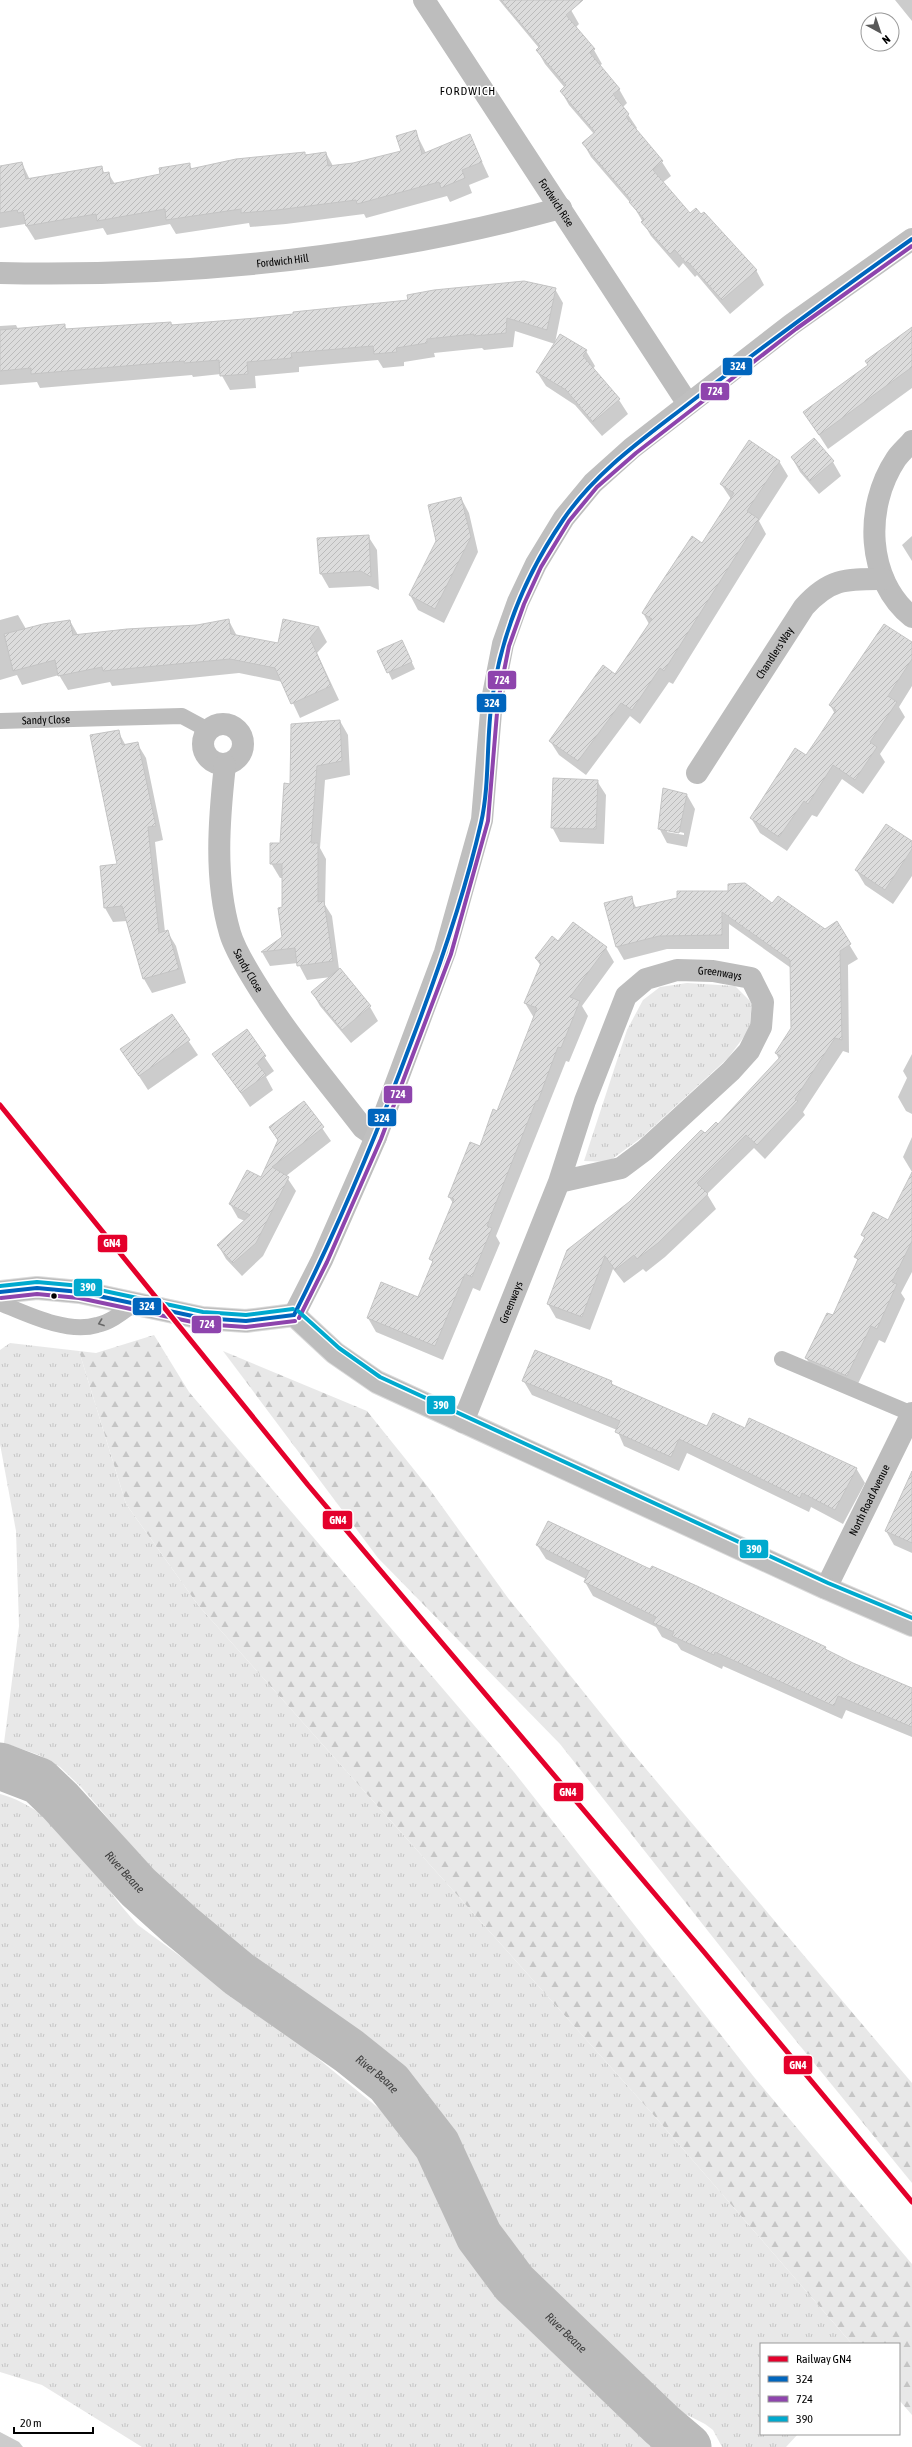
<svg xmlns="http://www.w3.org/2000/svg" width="912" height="2447" viewBox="0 0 912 2447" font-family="'Asap Condensed',sans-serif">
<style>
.grass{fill:url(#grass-tufts)}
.forest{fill:url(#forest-firs)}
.shadow{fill:#0003;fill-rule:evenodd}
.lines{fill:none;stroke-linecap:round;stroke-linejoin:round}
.river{stroke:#bababa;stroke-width:47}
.building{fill:url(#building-hatch);stroke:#c4c4c4}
.primary-casing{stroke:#dbdbdb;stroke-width:24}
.lane{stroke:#bdbdbd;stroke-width:16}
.street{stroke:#bdbdbd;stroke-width:22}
.secondary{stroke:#bfbfbf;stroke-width:22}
.primary{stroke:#bdbdbd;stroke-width:22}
.bus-1-casing{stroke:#fff;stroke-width:7}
.bus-2-casing{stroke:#fff;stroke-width:7}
.bus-3-casing{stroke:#fff;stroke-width:7}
.bus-1{stroke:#0065bd;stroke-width:4}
.bus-2{stroke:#8e44ad;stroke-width:4}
.bus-3{stroke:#00a9ce;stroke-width:4}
.rail-1-casing{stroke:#fff;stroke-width:8}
.rail-1{stroke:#e4002b;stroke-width:5}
.oneway{stroke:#686868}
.bus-dot{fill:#000;stroke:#fff;stroke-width:1.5}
.labels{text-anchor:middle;stroke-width:3;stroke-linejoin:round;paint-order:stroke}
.street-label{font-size:11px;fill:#000;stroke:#fff}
.neighbourhood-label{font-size:12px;letter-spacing:1px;fill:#000;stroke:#fff}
.water-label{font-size:12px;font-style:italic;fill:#3e3e3e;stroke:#fff}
.line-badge{stroke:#fff;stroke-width:1.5}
.badge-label{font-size:11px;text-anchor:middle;font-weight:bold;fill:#fff}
</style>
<defs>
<pattern id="grass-tufts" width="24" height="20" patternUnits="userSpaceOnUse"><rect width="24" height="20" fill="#e8e8e8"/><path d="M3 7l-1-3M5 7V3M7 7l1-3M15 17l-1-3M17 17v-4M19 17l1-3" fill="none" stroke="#c5c5c5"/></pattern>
<pattern id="forest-firs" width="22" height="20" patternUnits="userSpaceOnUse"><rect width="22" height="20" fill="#e8e8e8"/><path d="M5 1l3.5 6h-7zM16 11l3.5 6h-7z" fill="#c5c5c5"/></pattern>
<pattern id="building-hatch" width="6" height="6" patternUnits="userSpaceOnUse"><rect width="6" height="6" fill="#dcdcdc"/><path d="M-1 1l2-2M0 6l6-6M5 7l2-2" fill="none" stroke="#bbb"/></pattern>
</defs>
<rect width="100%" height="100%" fill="#fff"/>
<path class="grass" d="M687,983L735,986L752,1003L749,1030L728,1058L641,1138L608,1162L584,1161L627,1030L643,1000L660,987Z
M10,1343L79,1351L126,1504L198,1605L650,2111L852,2344H761V2434H798L786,2447H722L713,2430L705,2424L660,2401L572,2324L517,2264L498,2236L451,2135L423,2097L395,2068L286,1987L247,1964L154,1872L81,1787L60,1767L39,1755L4,1743L19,1626L16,1531L0,1444V1350Z
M0,1794C63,1811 96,1880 138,1925L310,2052L398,2124L426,2150L439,2172L465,2236L479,2263L547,2346L655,2447H142L42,2385L0,2372Z"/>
<path class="forest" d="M154,1335L189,1392L514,1772L754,2077L912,2264V2415L899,2400V2344H852L650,2111L198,1605L126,1504L79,1351L96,1353Z
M223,1351L367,1411L428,1487L508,1598L635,1756L912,2083V2183L761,1998L560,1744L378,1558Z"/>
<path class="shadow" d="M499,0H562L571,10L579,24L576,27L594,50L602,64L599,66L619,89L627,103L623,107L637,128L635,130L662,162L671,176L662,183L690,214L756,270L764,285L730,314L697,275L695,277L683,263L679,268L651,236L634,207L591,157L583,143L594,134L569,105L561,91L565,88L545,64L537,50L539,48Z
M895,0H912V21Z
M415,131L426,153L470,136L489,177L469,185L472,193L450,202L447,196L366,218L364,214L286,224L250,227L249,223L176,234L170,224L107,235L103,228L35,240L25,224L0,228V167L22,163L30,180L101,167L105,174L108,173L115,184L161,175L189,164L192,169L304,153L306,156L326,153L333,166L353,164L402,152Z
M555,289L563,303L555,343L561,335L586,351L595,366L593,369L619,400L628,414L602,436L575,405L546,386L537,372L555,344L515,331L513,347L484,350L482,348L434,353L435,357L404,362V366L383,368L378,360L299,367V372L255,376L256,388L230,390L221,374L193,377L192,375L40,388L37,382L0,385V326L16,325L18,329L64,325L67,330L171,323L173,326Z
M912,329V388L828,449L804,412L869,366Z
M792,458L833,462L841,476L819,494L800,472Z
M779,461L788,476L759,521L766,534L673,684L669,682L640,724L630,716L586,775L559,755L550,741L615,675L649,624L643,613L702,544L731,499L721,484Z
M461,498L469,513L478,552L444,623L418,610L410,595Z
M368,536L377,550L379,590L370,586L329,588L321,574L318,539Z
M912,536V561L902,545Z
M18,615L26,629L70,621L78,635L197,626L229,621L237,636L279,645L319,627L327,642L317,653L339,700L300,718L283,682L239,673L112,686L110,682L68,690L59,675L22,685L17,675L0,680V620Z
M402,641L415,669L392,680L379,652Z
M912,643V686L899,707L905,717L880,754L885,762L863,794L842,779L817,817L812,815L787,851L760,833L751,818L806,756L835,714L830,705Z
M340,721L348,735L350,775L325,780L320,848L326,859L325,905L332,916L339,969L370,1007L378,1021L351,1043L320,1006L312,992L331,977L307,980L298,963L270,966L262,952L283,938V878H280L271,863L281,844L291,785Z
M118,731L126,746L137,743L146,758L163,840L155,842L165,932L167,931L176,946L186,983L152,993L144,979L127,921L113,922L105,908L118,865Z
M597,781L606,795L604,844L560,842L552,827Z
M687,795L695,809L687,847L667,843L659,828ZM667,829L684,833V835L667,832Z
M912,842V876L893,904L865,885L856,870Z
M631,898L637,909L772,905L824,930L836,923L858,959L848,965L849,1053L843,1051L803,1112L805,1115L765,1159L754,1148L707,1194L716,1209L665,1257L646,1272L643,1269L624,1283L613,1269L590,1330L556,1318L548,1304L705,1134L718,1125L779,1059L776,1053L792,1028L791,968L729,924V949H667L624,960L616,946Z
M559,943L606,948L614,962L582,1006L588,1016L569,1062L566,1061L496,1236L500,1243L480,1291L473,1288L443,1360L376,1332L368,1318L419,1298L433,1263L431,1259L453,1203L449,1197L481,1147L498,1112L534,1018L525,1003L541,966L536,959Z
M171,1015L198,1055L148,1090L122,1050Z
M246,1030L274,1071L266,1077L273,1090L250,1107L214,1054Z
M912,1054V1114L906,1111L898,1097L907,1078L903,1071Z
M304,1102L331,1141L286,1176L296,1191L263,1256L242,1276L226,1259L218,1245L245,1221L238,1218L230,1204L261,1179L279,1142L270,1128Z
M912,1137V1172L903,1157Z
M912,1173V1272L901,1293L905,1299L885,1343L879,1340L855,1390L815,1372L806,1358L833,1317L858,1261L856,1257L865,1239L862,1235L889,1221Z
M523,1380L611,1382L614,1386L707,1427L745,1429L856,1468L865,1483L843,1524L811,1507L809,1512L687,1453L679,1471L624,1446L617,1430L532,1395Z
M912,1490V1553L894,1545L886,1531Z
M537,1545L651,1570L825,1647L827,1651L853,1664L912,1688V1737L846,1710L842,1719L723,1666L722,1669L681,1650L677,1644L662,1637L656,1627L593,1596L585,1582L586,1579L546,1559Z
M0,2432L19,2442L23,2447H0Z"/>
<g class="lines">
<path class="river" id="s1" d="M0,1766L39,1781L60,1801L138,1887L180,1925L239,1974L349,2051L389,2083L437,2145L479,2236L514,2283L662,2425L688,2447"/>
</g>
<path class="building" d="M501,0H583L566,15L595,49L590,53L620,89L613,94L629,114L626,117L663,161L653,170L690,213L696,208L701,214L704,212L757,270L722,300L688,262L686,263L675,250L670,254L641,222L644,219L629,202L631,200L582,143L595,132L560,91L566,85L536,50L540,46Z
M416,130L422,154L470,134L482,162L462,170L465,178L441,188L439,182L357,204L356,200L277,210L241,213V209L166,220L165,209L97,221L96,214L26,226L23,212L18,213L17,210L0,213V166L22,162L26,179L102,166L103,173L109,172L111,184L160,174L159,168L190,163V169L236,159L305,152V155L326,152L328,166L353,163L401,151L396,136Z
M524,281L556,288L547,330L507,318L506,333L474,336V334L427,339V343L396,348L397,352L374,354L373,346L291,353L292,358L247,362L248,374L220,376L219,360L184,363V361L31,374V368L0,371V330L65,324V329L171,322V325L256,318L293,314V312L408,300L407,295L434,290Z
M912,327V367L819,435L803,412L868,365L865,361Z
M560,334L587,350L583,356L620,399L593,422L566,390L536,372Z
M814,438L834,461L810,481L791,457Z
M749,440L780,461L747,511L759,519L664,671L660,668L632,710L621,703L578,761L549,741L603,665L615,674L632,649L652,619L642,613L653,595L692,536L702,543L734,493L720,484Z
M461,497L471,537L435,609L409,595L436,541L428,505Z
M369,535L371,577L361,571L320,574L317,538Z
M229,619L231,634L278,643L283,619L319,627L310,638L331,686L291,704L275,668L230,659L103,671L102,667L58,676L55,660L13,671L4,634L43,624L70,620L73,635L127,629L197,625Z
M884,624L912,642V659L888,696L897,702L870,742L877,747L855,780L833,765L808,804L804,801L779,837L750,818L795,748L806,755L821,733L836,710L829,705Z
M402,640L412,662L387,673L377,651Z
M340,720L342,761L317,766L311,843H318V902L324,901L333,961L297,966L295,948L261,952L282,937L278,908L282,907V864H270V843H280L284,783L290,784L291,724Z
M119,730L122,745L138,742L156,826L148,827L159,933L168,930L179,969L143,979L122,906L104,908L100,866L117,864L90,735Z
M553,778L598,780L596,829L551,828Z
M663,788L687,794L679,833L658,829Z
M886,824L912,841V849L885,890L855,870Z
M745,883L772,903L778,896L825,929L837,921L851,944L840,951L842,1040L835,1038L795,1099L798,1101L757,1145L746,1135L697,1183L708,1194L658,1243L637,1259L634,1255L615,1270L605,1256L582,1317L547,1304L567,1250L629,1202L701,1130L705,1133L716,1122L718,1124L781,1056L775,1053L791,1028L790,960L722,912V935L659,936L616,947L604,903L632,896L634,908L677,898V891H728V884Z
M573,922L607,947L570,997L580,1001L561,1048L558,1047L538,1101H536L487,1226L492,1228L472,1277L465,1274L435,1346L367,1318L381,1282L418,1297L433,1261L429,1259L454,1199L448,1197L470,1142L480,1146L493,1109L497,1111L537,1008L524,1003L541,963L535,958L552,936L558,941Z
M340,968L371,1006L342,1030L311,992Z
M172,1014L190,1040L139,1076L120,1049Z
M247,1029L266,1056L257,1063L266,1075L241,1093L212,1054Z
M304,1101L324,1127L272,1167L289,1177L256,1243L233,1263L217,1245L250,1215L229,1204L247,1170L261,1177L278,1140L269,1127Z
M912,1172V1241L892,1282L897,1284L877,1329L871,1326L847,1376L805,1358L827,1313L833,1315L858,1259L854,1257L865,1237L861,1235L873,1212L888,1220Z
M535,1350L612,1381L611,1384L707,1426L713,1413L745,1428L749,1418L857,1468L835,1510L802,1493L800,1498L679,1439L671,1457L615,1432L620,1421L522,1381Z
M912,1471V1543L885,1531Z
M548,1521L650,1569L652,1566L697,1586L826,1647L825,1649L853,1663L912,1688V1727L838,1696L834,1706L715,1652L714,1655L672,1636L674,1632L653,1623L656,1617L584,1582L589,1571L536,1545Z"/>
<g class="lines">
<g class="primary-casing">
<path id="primary" d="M0,1292L37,1288L80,1292L202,1318L246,1321L294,1315L335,1353L377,1382L826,1588L912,1625"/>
</g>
<g class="lane">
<path id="s2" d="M0,721L182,716L208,730"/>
<path d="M0,1303C27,1314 67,1334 97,1325C111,1322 123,1312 134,1304"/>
<path d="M782,1359L912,1414"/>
</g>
<g class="street">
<path id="s3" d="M424,0L688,404"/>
<path id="s4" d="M0,273C189,277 378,258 561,208"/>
<path d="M912,441C907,447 900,453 896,459C864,507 866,580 912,617"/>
<circle cx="223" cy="744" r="20"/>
<path id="s5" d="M225,765C219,819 214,879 230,933C235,950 246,967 255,982C286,1033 326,1080 363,1128L376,1137"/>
<path id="s6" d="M697,773L804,607C830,578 846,579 883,579"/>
<path id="s7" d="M463,1422L559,1182L585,1101L626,996L646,979L677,970L713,971L751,978L763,1002L761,1027L749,1051L731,1071L645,1150L621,1168L559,1182"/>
<path id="s8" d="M826,1588L912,1413"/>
</g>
<path class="secondary" d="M294,1315L322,1260L376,1137L445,952L482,820L492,700L503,644L518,602L536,564L564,518L593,483L632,448L792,324L912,239"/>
<use href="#primary" class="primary"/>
<g class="bus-1-casing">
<path id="bus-1" d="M0,1292L37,1288L80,1292L202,1318L246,1321L294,1315
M294,1315C339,1226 377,1134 412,1040C439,969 464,897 481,823C490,783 486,740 492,700C501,635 526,574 563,520C596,471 646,437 692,401C764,346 837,292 912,239"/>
</g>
<g class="bus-2-casing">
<path id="bus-2" d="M1,1298L37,1294L79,1298L202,1324L246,1327L295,1321
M299,1318L327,1262L381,1139L451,954L488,821L498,701L509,646L524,604L541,567L569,521L597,487L636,453L796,329L912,246"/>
</g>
<g class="bus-3-casing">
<path id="bus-3" d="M0,1286L37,1282L81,1286L203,1312L246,1315L293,1309
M298,1311L339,1348L380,1377L828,1583L912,1618"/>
</g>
<use href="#bus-1" class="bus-1"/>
<use href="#bus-2" class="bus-2"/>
<use href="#bus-3" class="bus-3"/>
<g class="rail-1-casing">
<path id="rail-1" d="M0,1105L308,1485L704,1952L912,2202"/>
</g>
<use href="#rail-1" class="rail-1"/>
</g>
<defs><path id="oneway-chevron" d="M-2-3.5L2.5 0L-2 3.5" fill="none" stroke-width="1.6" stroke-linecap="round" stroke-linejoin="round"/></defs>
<use class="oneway" href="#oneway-chevron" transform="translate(101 1323) rotate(160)"/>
<circle class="bus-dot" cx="54" cy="1296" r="3.5"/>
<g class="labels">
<g class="street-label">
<text dy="4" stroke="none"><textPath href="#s3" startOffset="242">Fordwich Rise</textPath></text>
<text dy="4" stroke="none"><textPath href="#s4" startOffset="283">Fordwich Hill</textPath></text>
<text dy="4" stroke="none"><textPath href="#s6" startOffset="143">Chandlers Way</textPath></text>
<text dy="4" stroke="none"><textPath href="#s2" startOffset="46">Sandy Close</textPath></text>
<text dy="4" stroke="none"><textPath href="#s5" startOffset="211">Sandy Close</textPath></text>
<text dy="4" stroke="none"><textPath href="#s7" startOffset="558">Greenways</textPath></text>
<text dy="4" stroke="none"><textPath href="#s7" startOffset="129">Greenways</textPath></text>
<text dy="4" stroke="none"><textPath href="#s8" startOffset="98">North Road Avenue</textPath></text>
</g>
<g class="neighbourhood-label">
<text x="468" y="95">FORDWICH</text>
</g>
<g class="water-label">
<text dy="4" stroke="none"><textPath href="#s1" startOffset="167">River Beane</textPath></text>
<text dy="4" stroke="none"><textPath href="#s1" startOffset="491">River Beane</textPath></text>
<text dy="4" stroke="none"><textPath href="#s1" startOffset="815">River Beane</textPath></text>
</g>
</g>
<g class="line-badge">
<rect x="722" y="357" width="31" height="19" rx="4" fill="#0065bd"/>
<rect x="700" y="382" width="30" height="19" rx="4" fill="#8e44ad"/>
<rect x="487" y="670" width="30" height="20" rx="4" fill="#8e44ad"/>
<rect x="476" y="693" width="31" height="20" rx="4" fill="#0065bd"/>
<rect x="383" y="1085" width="30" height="19" rx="4" fill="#8e44ad"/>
<rect x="367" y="1108" width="30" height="19" rx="4" fill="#0065bd"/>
<rect x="97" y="1234" width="31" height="19" rx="4" fill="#e4002b"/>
<rect x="73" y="1278" width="30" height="19" rx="4" fill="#00a9ce"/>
<rect x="132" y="1297" width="30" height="19" rx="4" fill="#0065bd"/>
<rect x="191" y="1315" width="31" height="19" rx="4" fill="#8e44ad"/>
<rect x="426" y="1395" width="30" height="20" rx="4" fill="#00a9ce"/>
<rect x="322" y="1510" width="31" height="20" rx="4" fill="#e4002b"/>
<rect x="739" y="1539" width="30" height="20" rx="4" fill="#00a9ce"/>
<rect x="553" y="1782" width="31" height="20" rx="4" fill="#e4002b"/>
<rect x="783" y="2055" width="30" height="20" rx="4" fill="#e4002b"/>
</g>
<g class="badge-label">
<text x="738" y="370">324</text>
<text x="715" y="395">724</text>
<text x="502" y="684">724</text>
<text x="492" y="707">324</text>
<text x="398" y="1098">724</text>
<text x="382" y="1122">324</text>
<text x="112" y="1247">GN4</text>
<text x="88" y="1291">390</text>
<text x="147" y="1310">324</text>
<text x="207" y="1328">724</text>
<text x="441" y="1409">390</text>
<text x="338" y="1524">GN4</text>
<text x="754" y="1553">390</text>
<text x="568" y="1796">GN4</text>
<text x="798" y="2069">GN4</text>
</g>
<rect x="760" y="2343" width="140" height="92" fill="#ffffff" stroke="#999999"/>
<rect x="768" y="2356" width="20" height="6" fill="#e4002b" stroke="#999999"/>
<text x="796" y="2363" font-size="12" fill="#000000">Railway GN4</text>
<rect x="768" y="2376" width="20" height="6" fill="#0065bd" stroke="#999999"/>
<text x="796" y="2383" font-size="12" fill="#000000">324</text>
<rect x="768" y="2396" width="20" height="6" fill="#8e44ad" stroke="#999999"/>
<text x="796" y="2403" font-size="12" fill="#000000">724</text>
<rect x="768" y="2416" width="20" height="6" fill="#00a9ce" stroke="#999999"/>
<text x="796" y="2423" font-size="12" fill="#000000">390</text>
<g transform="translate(880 32) rotate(140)"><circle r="19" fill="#ffffff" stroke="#999999"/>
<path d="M0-3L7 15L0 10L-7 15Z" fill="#595959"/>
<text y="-6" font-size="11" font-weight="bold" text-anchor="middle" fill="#000000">N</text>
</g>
<path d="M14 2427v6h79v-6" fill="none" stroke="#000000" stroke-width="2"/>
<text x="20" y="2427" font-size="12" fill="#000000" stroke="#ffffff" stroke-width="3" paint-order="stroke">20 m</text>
</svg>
